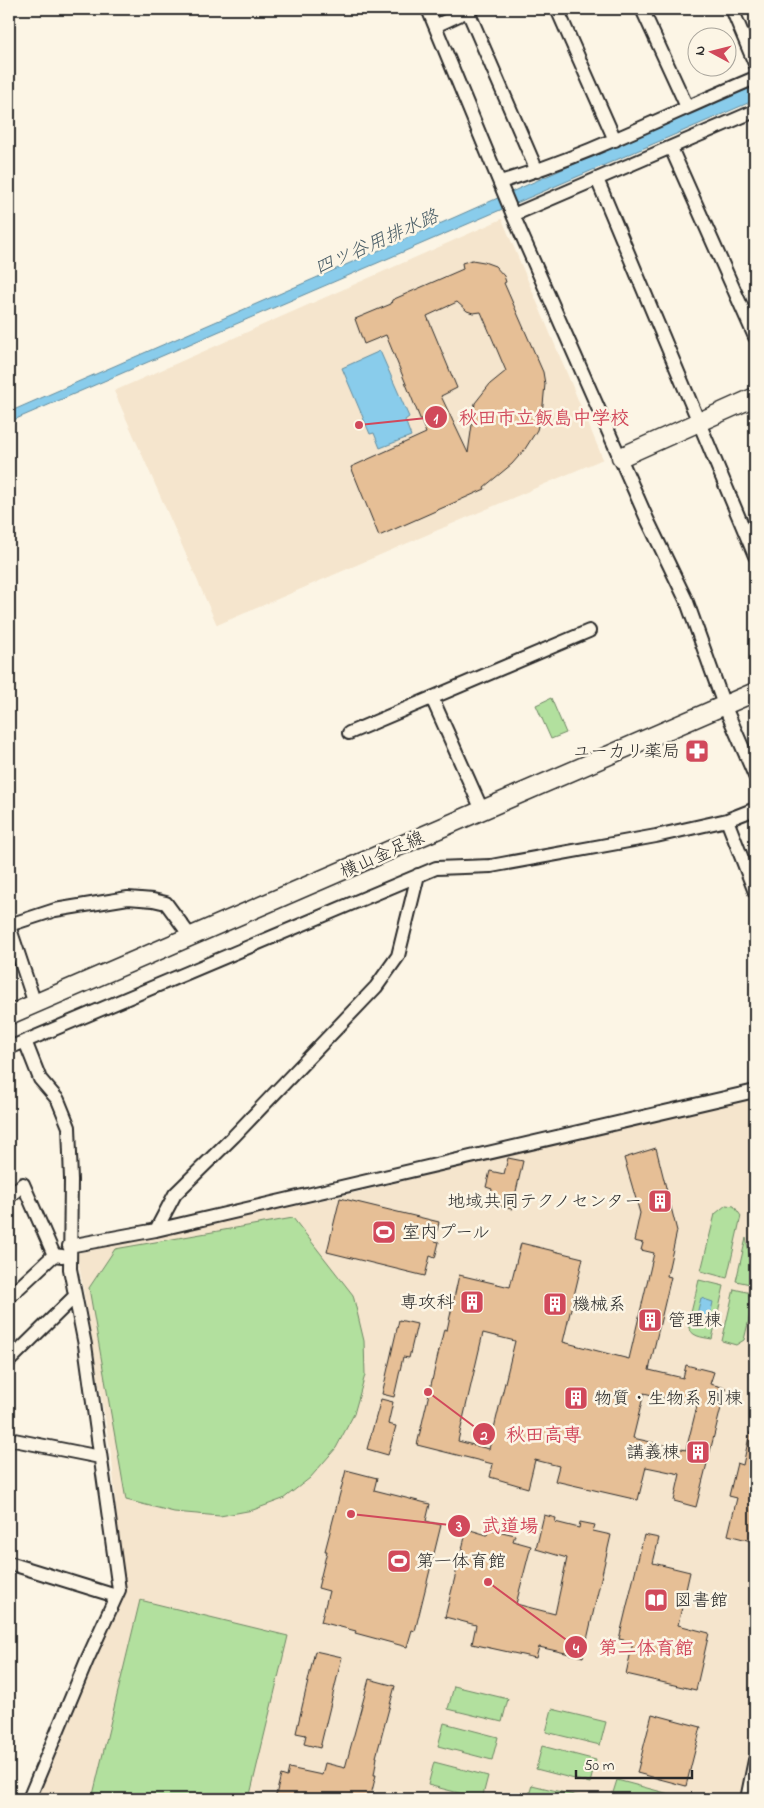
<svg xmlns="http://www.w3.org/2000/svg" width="764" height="1808" viewBox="0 0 764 1808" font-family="'Indie Flower','Klee One',sans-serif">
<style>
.built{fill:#f5e5cd}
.green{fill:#b2e09e;stroke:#6e8664}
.water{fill:#89cceb;stroke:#638c9e}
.building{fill:#e6bf96;stroke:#2b2b2b;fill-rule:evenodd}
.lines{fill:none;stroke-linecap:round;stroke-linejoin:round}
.street-casing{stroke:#2b2b2b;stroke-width:16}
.secondary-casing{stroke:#2b2b2b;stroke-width:21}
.street{stroke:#fcf5e5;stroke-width:12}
.secondary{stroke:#fcf5e5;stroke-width:18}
.labels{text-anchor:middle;stroke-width:5;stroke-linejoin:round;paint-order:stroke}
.poi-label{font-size:18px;fill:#2b2b2b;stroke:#fcf5e5;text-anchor:start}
.street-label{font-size:18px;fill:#2b2b2b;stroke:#fcf5e5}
.water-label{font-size:19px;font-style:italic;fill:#475b65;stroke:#fcf5e5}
.leader{fill:none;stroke:#d1495b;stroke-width:2}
.callout-dot{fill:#d1495b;stroke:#fcf5e5;stroke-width:2}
.mark-label{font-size:15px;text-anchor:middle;font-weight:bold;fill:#fff}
.callout-label{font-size:19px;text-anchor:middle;font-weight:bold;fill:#d1495b;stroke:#fcf5e5;stroke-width:5;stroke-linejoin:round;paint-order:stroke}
</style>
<rect width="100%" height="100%" fill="#fcf5e5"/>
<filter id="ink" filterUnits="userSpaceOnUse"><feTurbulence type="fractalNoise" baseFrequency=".02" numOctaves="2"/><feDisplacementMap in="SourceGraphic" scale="10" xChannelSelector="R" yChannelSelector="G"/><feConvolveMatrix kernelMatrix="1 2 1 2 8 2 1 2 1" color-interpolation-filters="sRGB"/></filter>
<g filter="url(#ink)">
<path class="built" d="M502,219L603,459L217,625L114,391Z
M755,1095V1722L740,1799H34L123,1591L112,1460L77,1253L358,1192Z"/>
<path class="green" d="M551,698L566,733L551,739L536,705Z
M726,1205L734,1206L741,1216L727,1278L701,1271L715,1214Z
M293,1218L353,1295L364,1341L365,1375L354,1414L336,1448L310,1478L283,1499L253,1510L220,1516L174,1512L126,1500L89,1288L115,1249Z
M746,1238L755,1280V1285L736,1281Z
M699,1280L724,1286L712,1339C701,1337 691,1337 688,1325Z
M734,1289L755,1294L744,1340L736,1345L722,1341Z
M140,1600L288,1636L249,1799H92Z
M454,1686L508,1699L502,1722L448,1709Z
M552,1709L606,1722L600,1745L546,1732Z
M444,1723L498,1737L492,1760L438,1746Z
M542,1746L596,1760L590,1783L536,1769Z
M434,1762L488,1776L482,1799L428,1785Z
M617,1780L688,1799H611Z
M532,1785L586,1798L585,1799H528Z"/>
<path class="water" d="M755,86V100L9,422V412L453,218L684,115Z
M380,351L409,417L405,420L411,436L380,448L374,433L370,434L342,368Z
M701,1298L713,1302L709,1321L696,1318Z"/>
<path class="building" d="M472,260L484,262L495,266L504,276L506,282L504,283L543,372L545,384L543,405L537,430L525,449L512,464L484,487L485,489L379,536L351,467L426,433L386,335L364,344L355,319L391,304L392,300L463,269L462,263ZM457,302L467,311L473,313L481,312L506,371L490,384L475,403L468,453L441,396L457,388L427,316Z
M656,1148L677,1231L667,1276L671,1277L649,1370L683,1378L686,1365L714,1372L710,1384L726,1388L696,1507L674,1501L680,1474L646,1467L638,1500L555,1481L559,1466L535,1460L528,1488L490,1477L493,1464L417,1445L444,1329L447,1330L459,1275L510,1287L521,1243L583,1258L563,1342L629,1359L654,1253L641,1250L643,1243L634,1241L640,1213L624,1158ZM483,1333L515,1341L489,1449L458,1441ZM644,1393L697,1406L686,1450L633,1438Z
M508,1158L523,1161L512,1209L489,1204L492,1189L486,1187L490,1171L504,1174Z
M340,1198L439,1222L435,1241L439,1242L435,1258L430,1256L425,1276L327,1252Z
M399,1320L417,1324L409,1358L403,1357L394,1397L382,1394Z
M381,1399L393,1402L388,1424L396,1426L388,1455L367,1449Z
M750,1432L755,1433V1542L728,1535L737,1498L729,1496L737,1463L743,1465Z
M346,1470L377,1478L374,1490L430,1504L426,1521L441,1525L415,1631L412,1630L407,1647L355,1633L356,1631L321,1622L329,1591L318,1588L327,1551H325Z
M544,1515L556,1518L555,1522L579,1528L580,1522L595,1525L593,1531L611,1535L583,1657L539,1647L536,1658L472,1644L476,1625L445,1617L467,1529L487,1535L489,1529L515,1535L513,1541L531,1546L516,1604L555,1614L567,1558L536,1549Z
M644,1535L659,1538L653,1563L690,1572L678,1625L709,1633L696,1690L626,1674L633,1642L619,1639Z
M315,1651L342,1657L320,1748L304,1744L306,1735L296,1733Z
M369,1679L395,1686L376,1757H377L374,1775H376L370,1799H275L281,1775L287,1777L289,1768L322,1775L325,1763L345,1768Z
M652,1714L701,1727L686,1786L637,1773Z"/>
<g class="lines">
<g class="street-casing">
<path id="street" d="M428,9L513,215L647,519L687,602L724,705L755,776
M467,9L537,171
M557,9L615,140
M642,9L687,107
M732,9L755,64
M435,26L472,9
M671,148L755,337
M597,179L755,556
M500,182C588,156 671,113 755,78
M513,215L755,111
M432,698L482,810
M349,733L589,631
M727,820L755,892
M9,925L55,910L128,898L153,900L166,903L191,937
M9,926L35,1004
M25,1041L40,1079L58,1100L69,1127L71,1180L70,1269L85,1345L119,1590L87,1660L29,1799
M9,1048L436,868L491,866L656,836L727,820L755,809
M9,1197L23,1184L54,1255
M156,1230L175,1194L234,1136L376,987L398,956L418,875
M69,1246L156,1230L755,1091
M9,1297L54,1255L62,1256
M9,1361L74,1297
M9,1439L100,1457
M9,1563L116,1596
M747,1799L755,1760"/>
</g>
<g class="secondary-casing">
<path id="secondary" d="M621,457L755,397
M9,1015L755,692"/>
</g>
<use href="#street" class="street"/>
<use href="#secondary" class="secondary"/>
</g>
</g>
<defs>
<g id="pharmacy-square" transform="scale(1.25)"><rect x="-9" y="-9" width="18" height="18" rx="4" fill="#d1495b" stroke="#fcf5e5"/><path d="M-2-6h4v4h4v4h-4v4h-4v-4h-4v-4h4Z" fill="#fff"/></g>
<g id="building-square" transform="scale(1.25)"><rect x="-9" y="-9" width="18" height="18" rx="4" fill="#d1495b" stroke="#fcf5e5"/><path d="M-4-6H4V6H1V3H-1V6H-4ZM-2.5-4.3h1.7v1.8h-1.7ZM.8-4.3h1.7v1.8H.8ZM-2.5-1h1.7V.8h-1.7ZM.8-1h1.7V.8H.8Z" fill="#fff"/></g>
<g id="stadium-square" transform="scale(1.25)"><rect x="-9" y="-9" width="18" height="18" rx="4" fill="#d1495b" stroke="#fcf5e5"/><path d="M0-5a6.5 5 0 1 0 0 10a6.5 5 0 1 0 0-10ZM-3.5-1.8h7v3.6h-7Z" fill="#fff"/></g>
<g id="library-square" transform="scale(1.25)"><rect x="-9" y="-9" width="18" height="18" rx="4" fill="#d1495b" stroke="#fcf5e5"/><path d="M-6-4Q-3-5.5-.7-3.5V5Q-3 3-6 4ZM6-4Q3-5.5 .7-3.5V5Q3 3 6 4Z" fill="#fff"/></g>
</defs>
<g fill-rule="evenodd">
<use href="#pharmacy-square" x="697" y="751"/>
<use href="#building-square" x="660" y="1201"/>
<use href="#stadium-square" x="384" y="1232"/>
<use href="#building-square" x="472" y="1302"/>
<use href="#building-square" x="555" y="1304"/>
<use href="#building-square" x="650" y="1320"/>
<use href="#building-square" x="576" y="1398"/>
<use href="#building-square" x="698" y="1452"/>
<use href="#stadium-square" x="399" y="1561"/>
<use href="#library-square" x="656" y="1600"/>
</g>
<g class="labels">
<g class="poi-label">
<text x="680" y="757" text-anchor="end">ユーカリ薬局</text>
<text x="642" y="1207" text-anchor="end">地域共同テクノセンター</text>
<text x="402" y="1238">室内プール</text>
<text x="454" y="1308" text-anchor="end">専攻科</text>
<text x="572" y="1310">機械系</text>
<text x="668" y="1326">管理棟</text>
<text x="594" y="1404">物質・生物系 別棟</text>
<text x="680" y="1458" text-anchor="end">講義棟</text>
<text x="416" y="1567">第一体育館</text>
<text x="674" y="1606">図書館</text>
</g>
<g class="street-label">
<text transform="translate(382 854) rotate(-24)" y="6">横山金足線</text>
</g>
<g class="water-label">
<text transform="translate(376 241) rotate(-24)" y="7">四ツ谷用排水路</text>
</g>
</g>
<path class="leader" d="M359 425L436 417M428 1392L484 1434M351 1514L459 1526M488 1582L576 1647"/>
<g class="callout-dot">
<circle cx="359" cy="425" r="5"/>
<circle cx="428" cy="1392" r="5"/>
<circle cx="351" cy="1514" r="5"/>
<circle cx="488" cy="1582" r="5"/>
<circle cx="436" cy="417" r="12"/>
<circle cx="484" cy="1434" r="12"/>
<circle cx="459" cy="1526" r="12"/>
<circle cx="576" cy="1647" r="12"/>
</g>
<g class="mark-label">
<text x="436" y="423">1</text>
<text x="484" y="1440">2</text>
<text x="459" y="1531">3</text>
<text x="576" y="1653">4</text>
</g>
<g class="callout-label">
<text x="544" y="424">秋田市立飯島中学校</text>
<text x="544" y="1441">秋田高専</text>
<text x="510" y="1532">武道場</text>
<text x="646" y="1654">第二体育館</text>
</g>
<rect width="764" height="1808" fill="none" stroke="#fcf5e5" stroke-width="30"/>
<rect x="15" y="15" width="734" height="1778" fill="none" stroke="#2b2b2b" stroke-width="2" filter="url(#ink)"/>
<g transform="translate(712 52) rotate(277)"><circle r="24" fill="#fcf5e5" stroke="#a8a49b"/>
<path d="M0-4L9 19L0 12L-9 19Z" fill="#d1495b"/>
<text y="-8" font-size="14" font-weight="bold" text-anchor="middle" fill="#2b2b2b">N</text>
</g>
<path d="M576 1770v8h116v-8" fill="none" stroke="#2b2b2b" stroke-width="2.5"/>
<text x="584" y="1770" font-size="15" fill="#2b2b2b" stroke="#fcf5e5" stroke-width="4" paint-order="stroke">50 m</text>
</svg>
